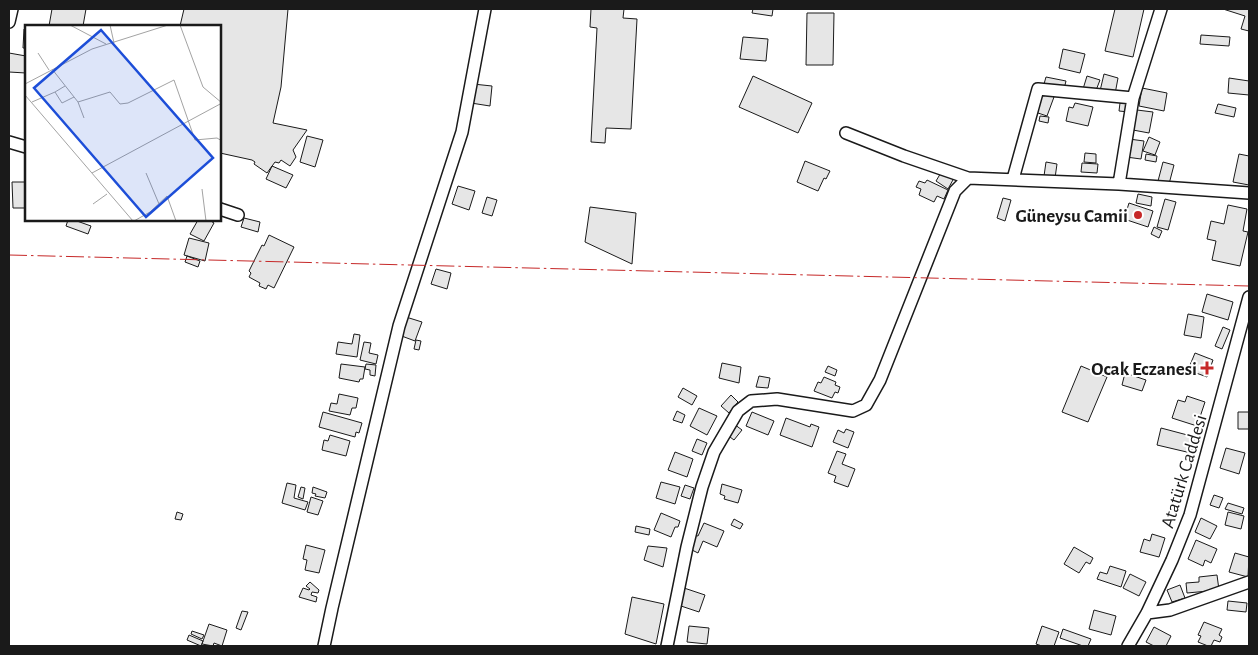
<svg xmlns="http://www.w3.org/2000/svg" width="1258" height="655" viewBox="0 0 1258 655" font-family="'Alegreya Sans',sans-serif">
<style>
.building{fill:#e6e6e6;stroke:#1a1a1a}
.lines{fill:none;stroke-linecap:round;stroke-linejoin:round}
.minor-casing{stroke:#1a1a1a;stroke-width:14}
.minor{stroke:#fff;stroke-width:11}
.power{stroke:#c62828;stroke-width:1;stroke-dasharray:18 4 2.5 4;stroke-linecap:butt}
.poi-dot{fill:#c62828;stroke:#fff;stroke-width:2}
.labels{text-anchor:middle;stroke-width:4;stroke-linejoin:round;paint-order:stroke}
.poi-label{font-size:19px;font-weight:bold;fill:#1a1a1a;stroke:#fff;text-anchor:end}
.street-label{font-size:19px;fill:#1a1a1a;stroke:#fff}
.inset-road{fill:none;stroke:#a3a3a3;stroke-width:1}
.view{fill:#1d4ed8;fill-opacity:0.15;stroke:#1d4ed8;stroke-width:2.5}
.inset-edge{fill:none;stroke:#1a1a1a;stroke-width:2.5}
</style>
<rect width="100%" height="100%" fill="#fff"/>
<path class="building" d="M52,9H86L83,26H49Z
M184,9H288L281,87L273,123L307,130L293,150L296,157L290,166L281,160L279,163L275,162L267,173L254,164L255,162L252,160L220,153V26H180Z
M591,9H624L623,18L637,19L631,129L606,128L605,143L591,142L597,28L590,27Z
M753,9H773L772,16L752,13Z
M1115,9H1144L1133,57L1105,51Z
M1223,9H1249V31L1241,29L1245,16Z
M807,13H834L833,65H806Z
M24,29H26V48H23Z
M1201,35L1230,37L1229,46L1200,44Z
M743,37L768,39L766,61L740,59Z
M1063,49L1085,54L1080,73L1059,68Z
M9,53L26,56V73L9,72Z
M1104,74L1118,78L1115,94L1100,91Z
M753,76L812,103L798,133L739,107Z
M1087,76L1100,80L1095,93L1083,89Z
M1046,77L1066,81L1064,89L1044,84Z
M1229,78L1249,81V95L1228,93Z
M473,84L492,86L490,106L471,103Z
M1142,88L1167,93L1164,111L1139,106Z
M1042,93L1054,97L1047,116L1035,112Z
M1075,103L1093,107L1088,126L1066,121L1069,107L1073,108Z
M1120,103L1130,104L1129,112L1119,111Z
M1218,104L1236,108L1234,117L1215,113Z
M1137,110L1153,112L1149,133L1133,130Z
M1040,116L1049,117L1048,123L1039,121Z
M307,136L323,140L315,167L300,162Z
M1149,137L1160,142L1155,155L1143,151Z
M1129,139L1144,141L1141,159L1126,157Z
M1085,153L1096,154V163L1084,162Z
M1146,154L1157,156L1156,162L1145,160Z
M1239,154L1249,156V185L1233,182Z
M805,161L830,171L826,179L824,178L818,191L797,182Z
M1046,162L1057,164L1055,178L1044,176Z
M1163,162L1174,165L1169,184L1158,181Z
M1082,163L1098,164L1097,173L1081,172Z
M272,166L293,175L286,188L266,179Z
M942,171L954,178L948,189L936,181Z
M927,180L948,190L944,199L937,196L934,202L919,195L921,189L916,187L919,181L925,183Z
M12,182H26V208H13Z
M458,186L475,191L469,210L452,204Z
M1138,194L1152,197L1151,206L1136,203Z
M487,197L497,200L492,216L482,213Z
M1003,198L1011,200L1005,221L997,218Z
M1165,199L1176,202L1168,230L1157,227Z
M1129,203L1153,211L1148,227L1124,219Z
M1228,205L1247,209L1243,231L1248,232L1240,266L1212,260L1216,241L1207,239L1211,221L1224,224Z
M590,207L636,213L632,264L585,242Z
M244,218L260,222L258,232L241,227Z
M68,220H74L91,226L88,234L66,226Z
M198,220H209L214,223L204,241L190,234Z
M1154,227L1162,231L1159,238L1151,234Z
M269,235L294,247L274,288L268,285L266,289L259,286L260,283L249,277L251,273L249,271L262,245L264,246Z
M189,238L209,243L205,261L184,255Z
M187,256L200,261L198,267L185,262Z
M436,269L451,273L447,289L431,284Z
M1207,294L1233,302L1228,320L1202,312Z
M1188,314L1204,317L1201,338L1184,335Z
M406,317L422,322L415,341L399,335Z
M1223,327L1230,330L1222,349L1215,346Z
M354,334L360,335L357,357L336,354L338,342L352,344Z
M416,340L421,341L419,350L414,349Z
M364,342L371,343L369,353L378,355L376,364L360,360Z
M1195,353L1213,360L1207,377L1188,370Z
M722,363L741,367L739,383L719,378Z
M341,364L365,367L363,379H360L359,382L339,378Z
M366,364L376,365L375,376L370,375V370L365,369Z
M828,366L837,370L835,376L825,372Z
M1081,366L1107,377L1088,422L1062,412Z
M1125,373L1146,380L1142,391L1122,385Z
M759,376L770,378L768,388L756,387Z
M824,377L836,382L835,385L840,387L838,393L835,392L832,398L814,391L818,382L821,383Z
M683,388L697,396L692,405L678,397Z
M339,394L358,398L356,408H352L350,415L329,411L331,403L337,404Z
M731,395L738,402L729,413L721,406Z
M1187,396L1205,402L1197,426L1172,418L1178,400L1185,402Z
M699,408L717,416L707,435L690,426Z
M677,411L685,415L682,423L673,420Z
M323,412L362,423L359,433L356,432L355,437L319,427Z
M752,412L774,421L768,435L746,426Z
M1238,412H1249V429H1238Z
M786,418L810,427L811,424L819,427L812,447L780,435Z
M734,424L742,430L734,440L726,434Z
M1161,428L1195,437L1191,453L1157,445Z
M846,429L854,432L848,448L833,442L838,430L844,433Z
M330,435L350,441L346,456L322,450L324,440L328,441Z
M697,439L707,443L702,455L692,451Z
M1226,448L1245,453L1239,474L1220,468Z
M837,451L846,454L842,464L855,469L848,487L834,482L836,476L828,473Z
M675,452L693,459L687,477L668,470Z
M661,482L680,487L675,504L656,498Z
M287,483L296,485L294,498L308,502L305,510L282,503Z
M722,484L742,490L738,503L724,499L725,496L720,494Z
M685,485L694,488L690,499L681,496Z
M301,487L305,488L303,499L298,497Z
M313,487L327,492L325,498L315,496L316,494L312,493Z
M1214,495L1223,498L1219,508L1210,505Z
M311,497L323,501L318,515L307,512Z
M1228,503L1244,508L1242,514L1225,509Z
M177,512L183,514L181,520L175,519Z
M1228,512L1244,516L1241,529L1225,525Z
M661,513L680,521L678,527H675L671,537L654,530Z
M1201,518L1217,526L1210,539L1195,532Z
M734,519L743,524L740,529L731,525Z
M704,523L724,531L717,547L703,541L698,553L688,548L693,535L698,536Z
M636,526L650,529L649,535L635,532Z
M1152,534L1165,538L1159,557L1140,552L1144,539L1150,541Z
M1196,540L1217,549L1211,563L1205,560L1203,566L1188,559Z
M306,545L325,550L319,573L305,570L307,560L303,559Z
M648,546L667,548L663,567L644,560Z
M1074,547L1093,558L1090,564L1086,562L1079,573L1064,564Z
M1235,553L1249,557L1248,577L1229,572Z
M1110,566L1126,571L1121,587L1097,579L1100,572L1107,574Z
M1130,574L1146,582L1139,596L1123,588Z
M1217,575L1219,590L1187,593L1186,583L1199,582V577Z
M310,582L319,590L318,593L312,592L311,595L317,597L316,602L299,597L303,588L309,590L310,589L306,586Z
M1180,585L1185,598L1172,602L1167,590Z
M684,588L705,595L699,612L678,605Z
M632,597L664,604L656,644L625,634Z
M1228,601L1247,603L1246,612L1227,610Z
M1094,610L1116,616L1111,635L1089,629Z
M242,611L248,612L241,630L236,628Z
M1204,622L1222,629L1219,635L1222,637L1220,642L1214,640L1211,646H1208L1198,642L1201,636L1198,635Z
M209,624L227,630L222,646L214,643L213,646L202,644Z
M689,626L709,628L707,644L687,642Z
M1042,626L1059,632L1054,646H1042L1036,644Z
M1154,627L1171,636L1166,646H1154L1146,642Z
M1063,629L1091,639L1088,646H1083L1060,638Z
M192,631L204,635L202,639L191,634Z
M189,635L203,641L201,646L187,640Z"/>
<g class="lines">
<g class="minor-casing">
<path id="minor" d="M9,22L12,9
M1133,98L1161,9
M846,133L904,156L968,178
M9,142L26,147
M1013,179L1038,89L1133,98L1119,184
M220,209L238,215
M1147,613L1170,610L1249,582
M324,646L332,608L399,326L462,132L485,9
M667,646L687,547L702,487L714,452L738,411L751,401L777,399L853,411L866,405L880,380L955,191L968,178L1119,184L1249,193
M1128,646L1147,613L1172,560L1190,515L1249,297"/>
</g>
<use href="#minor" class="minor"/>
<path class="power" d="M9,255L1249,286"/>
</g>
<g class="poi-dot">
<circle cx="1138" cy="215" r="5"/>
<path d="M1204.5 360.5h5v5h5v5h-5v5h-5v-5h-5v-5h5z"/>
</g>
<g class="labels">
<g class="poi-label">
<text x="1128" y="222">Güneysu Camii</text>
<text x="1197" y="375">Ocak Eczanesi</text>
</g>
<g class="street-label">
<text transform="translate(1183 471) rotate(-73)" y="7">Atatürk Caddesi</text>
</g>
</g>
<g transform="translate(25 25)">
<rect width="196" height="196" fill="#fff"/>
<path class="inset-road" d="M45,0L81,19M85,0L89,18M155,0L178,62L197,78M13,28L24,45M27,44L53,77L85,67L95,79L103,78L149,55L170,115L192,113L197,116M0,59L67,24L143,0M40,61L30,67L37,78L49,72M0,70L108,196M7,77L30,67M53,77L59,93M67,148L197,78M121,148L134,179M177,164L181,196M68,179L82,169M109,196L125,187L142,171L151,196"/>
<path class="view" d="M76,5L188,133L121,192L9,63Z"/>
<rect width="196" height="196" class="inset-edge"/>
</g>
<rect width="1258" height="655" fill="none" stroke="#1a1a1a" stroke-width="20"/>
</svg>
